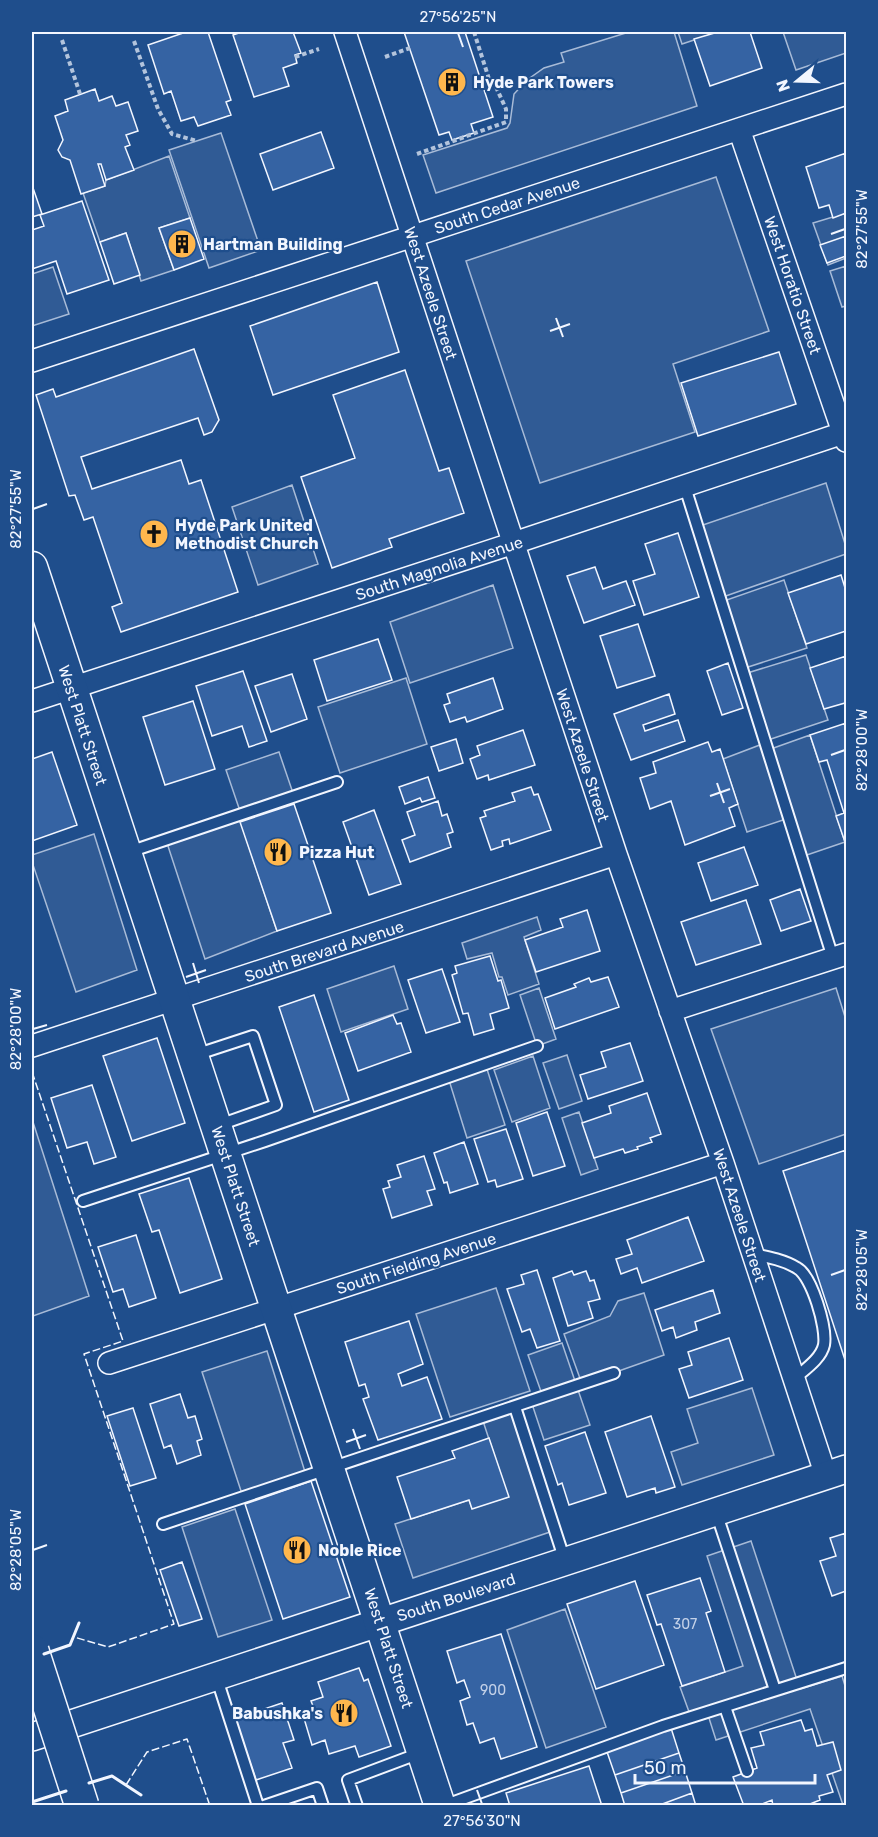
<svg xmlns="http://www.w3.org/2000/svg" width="878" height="1837" viewBox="0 0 878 1837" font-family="Rubik,sans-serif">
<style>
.built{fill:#305b95;stroke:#a8bbd7;stroke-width:1.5}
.building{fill:#3563a3;stroke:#f2f6ff;stroke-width:1.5}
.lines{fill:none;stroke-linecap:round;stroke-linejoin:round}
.service-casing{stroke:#f2f6ff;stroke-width:14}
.minor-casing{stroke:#f2f6ff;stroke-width:24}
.tertiary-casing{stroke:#f2f6ff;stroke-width:30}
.secondary-casing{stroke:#f2f6ff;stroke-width:33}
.path{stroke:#b3c4dc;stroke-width:4;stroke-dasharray:4.5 3;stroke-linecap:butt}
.service{stroke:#1f4e8c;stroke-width:10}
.minor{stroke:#1f4e8c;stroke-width:21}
.tertiary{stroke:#1f4e8c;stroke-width:27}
.secondary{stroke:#1f4e8c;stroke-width:30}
.motorway-bridge-casing{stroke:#f2f6ff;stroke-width:36;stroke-linecap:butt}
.motorway-bridge{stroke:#1f4e8c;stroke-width:33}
.fence{stroke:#f2f6ff;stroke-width:1.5;stroke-dasharray:8 3;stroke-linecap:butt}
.wall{stroke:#f2f6ff;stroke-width:3}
.ticks{fill:none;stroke:#f2f6ff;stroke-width:2}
.labels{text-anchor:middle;stroke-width:4.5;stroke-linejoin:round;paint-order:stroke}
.number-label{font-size:14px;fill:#c3d1e8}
.poi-label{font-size:16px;font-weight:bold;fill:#f2f6ff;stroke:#1f4e8c;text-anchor:start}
.street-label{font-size:16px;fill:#f2f6ff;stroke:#1f4e8c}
.neatline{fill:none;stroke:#f2f6ff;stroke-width:2}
.ticks-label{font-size:15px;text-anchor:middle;fill:#f2f6ff}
</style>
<rect width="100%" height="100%" fill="#1f4e8c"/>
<path class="built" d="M629,32H674L697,106L436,193L423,155L507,128L510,123L514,94L527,80L544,68L564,62L561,53Z
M678,32H718L682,44Z
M783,32H846V53L796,70Z
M221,133L261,250L209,268L169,150Z
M169,156L190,218L159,228L174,270L141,281L126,233L100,242L83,193L105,186L106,180Z
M716,177L769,331L673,364L695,432L540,483L466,261Z
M846,213V258L828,265L813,223Z
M846,266V306L842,307L830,271Z
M53,267L69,314L32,326V274Z
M826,483L846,547V554L720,598L697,527Z
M292,485L318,564L258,585L232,507Z
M784,580L807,648L742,669L721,602Z
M493,585L513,648L410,683L390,622Z
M806,655L828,720L765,741L744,674Z
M406,678L427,744L340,773L318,707Z
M810,735L845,842L801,857L789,818L747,832L723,759L765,743L768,750Z
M279,752L294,796L241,814L226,770Z
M238,814L277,931L205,959L166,840Z
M94,834L137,970L76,992L32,862V855Z
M537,917L541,930L524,937L539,984L508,995L502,977H499L492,953L467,959L462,943Z
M394,966L408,1009L341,1032L327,989Z
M539,988L556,1039L537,1046L520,995Z
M836,988L846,1020V1134L759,1164L711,1029Z
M567,1055L582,1101L559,1109L543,1063Z
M533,1056L550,1108L512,1122L494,1070Z
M485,1063L505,1125L467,1138L448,1077Z
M579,1112L598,1169L581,1175L562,1118Z
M32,1119L89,1296L33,1316L32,1286Z
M496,1288L530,1391L450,1417L416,1314Z
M644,1293L664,1355L582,1384L564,1334L610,1316L618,1301Z
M562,1343L590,1425L544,1440L531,1401L543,1397L528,1355Z
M267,1351L306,1475L243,1497L202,1372Z
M752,1388L774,1455L682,1485L671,1452L698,1443L687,1409Z
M511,1408L553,1531L413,1578L395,1524L469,1500L472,1508L508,1497L482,1418Z
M235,1509L272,1620L218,1637L182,1527Z
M751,1541L800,1689L842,1676L846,1689V1805H843L810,1709L716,1740L708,1715L692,1720L680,1687L743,1666L707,1556Z
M565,1609L606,1727L546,1748L507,1630Z"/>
<path class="building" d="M186,32H208L231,100L226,102L231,115L198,126L194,117L181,121L171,91L164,94L148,45Z
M238,32H293L301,53L295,55L297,63L283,68L289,86L254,97L233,35L239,33Z
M404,32H465L493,117L471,124L474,133L452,140L449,132L439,135Z
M718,32H750L762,68L710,86L694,39Z
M95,89L99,101L112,96L116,106L128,102L138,131L126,135L130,145L125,147L134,170L106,180L101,164H98L105,186L81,194L70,160L62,157L58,150L63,140L55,116L68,111L65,100Z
M321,132L334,168L273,190L260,154Z
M846,153V213L833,218L829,205L819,208L806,167Z
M32,185L42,214L32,217Z
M82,201L109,280L67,294L56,261L32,269V230L44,226L40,215Z
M190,218L204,259L174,270L159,228Z
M126,233L140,275L114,284L100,242Z
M846,236V256L827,263L820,245Z
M377,282L399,352L273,395L250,326Z
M194,349L219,420L212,432L204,435L198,418L81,457L92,489L181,460L189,484L201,480L238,592L121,632L112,607L122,603L93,517L84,520L75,495L69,496L36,395L53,389L56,397Z
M779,352L796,404L698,436L681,383Z
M405,370L439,471L449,468L464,513L389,539L392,547L332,568L301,477L355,458L333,395Z
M678,533L699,597L644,615L633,581L655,574L645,544Z
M595,567L603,589L626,581L635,605L584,623L567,576Z
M841,575L846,591V631L806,644L788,593Z
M638,624L655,676L617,688L600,636Z
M378,639L392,680L327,701L314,660Z
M846,656V708L845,703L824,709L810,668Z
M728,663L743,708L722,715L707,671Z
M243,671L267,741L249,747L242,726L212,736L196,686Z
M292,674L307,719L271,732L255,686Z
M493,678L503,709L467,722L465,717L450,722L444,705L450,703L447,694Z
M669,694L675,714L643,725L645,731L678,720L685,741L631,760L614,714Z
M193,701L215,769L165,785L143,717Z
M846,723V842H845L836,816L844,813L827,760L819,762L810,735Z
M523,730L535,765L489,780L488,775L477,779L470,759L480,755L477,746Z
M456,739L463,763L439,771L431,747Z
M708,742L712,752L720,749L738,804L729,808L735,826L685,845L671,801L650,809L640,778L656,773L653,762Z
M52,752L77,825L32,841V759Z
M428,777L435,798L422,802L420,798L405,804L399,787Z
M531,787L534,795L538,794L551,830L510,844L509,839L502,841L503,846L491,850L480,818L486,816L484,811L515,801L512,793Z
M438,801L442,816L447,814L453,832L447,834L451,847L410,862L402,840L415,835L407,812Z
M294,804L331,913L277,931L240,822Z
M374,810L401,884L369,895L343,822Z
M744,847L758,885L711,901L698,863Z
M800,889L811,921L781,931L770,900Z
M746,900L761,944L696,965L681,922Z
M587,910L600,951L536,972L525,940L563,927L560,919Z
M490,956L498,981L501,980L509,1008L490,1014L494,1029L474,1035L468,1013L463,1014L452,975L457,973L455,966Z
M442,969L460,1022L426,1033L408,980Z
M608,977L619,1007L555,1029L545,998L576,987L574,984L589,978L591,982Z
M314,995L349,1100L314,1112L279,1007Z
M393,1015L397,1024L401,1023L411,1052L358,1071L345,1033Z
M157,1038L185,1123L132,1141L103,1056Z
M630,1043L643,1081L588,1099L580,1075L606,1067L601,1052Z
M92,1085L116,1157L94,1164L87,1142L67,1148L51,1098Z
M647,1093L661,1134L650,1138L652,1142L637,1147L638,1149L625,1153L623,1149L594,1158L582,1123L611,1113L609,1106Z
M547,1112L565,1166L533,1176L516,1123Z
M506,1129L523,1179L497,1187L495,1180L488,1182L474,1139Z
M464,1142L478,1184L450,1193L447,1182L444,1183L434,1153Z
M846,1150V1363L783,1171Z
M424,1156L435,1189L427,1191L432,1205L392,1218L383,1189L390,1187L388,1181L401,1177L397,1165Z
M189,1178L222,1279L180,1293L159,1230L152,1232L139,1194Z
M688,1217L704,1261L642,1283L637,1268L621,1274L616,1259L632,1254L627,1240Z
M136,1235L156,1298L129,1307L123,1289L113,1292L98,1247Z
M537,1270L560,1341L537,1348L530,1329L522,1332L507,1289L524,1284L521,1275Z
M572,1271L574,1275L586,1271L590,1281L594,1280L600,1299L588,1302L593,1318L568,1326L553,1278Z
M713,1290L720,1313L695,1322L697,1330L676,1338L673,1327L662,1331L655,1310Z
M409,1321L423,1364L398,1374L402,1386L427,1377L442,1419L378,1440L363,1399L369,1397L365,1384L359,1386L345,1342Z
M729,1338L743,1380L689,1398L679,1369L692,1365L688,1352Z
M180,1394L188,1418L195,1416L202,1439L197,1441L201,1455L177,1464L171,1445L164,1448L150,1404Z
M133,1408L156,1478L130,1486L107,1416Z
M651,1416L675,1487L656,1493L655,1488L627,1497L605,1432Z
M585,1432L606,1493L569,1505L562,1483L558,1485L545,1446Z
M489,1438L509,1497L472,1509L469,1500L411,1519L397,1477L455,1458L452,1451Z
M311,1481L350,1597L283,1619L245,1504Z
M846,1533V1591L832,1596L820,1561L836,1556L830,1538Z
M182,1562L202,1619L179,1626L160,1570Z
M700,1578L711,1611L706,1613L725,1672L682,1686L661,1624L657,1625L647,1595Z
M635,1581L664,1665L596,1689L567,1604Z
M501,1634L537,1747L501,1759L494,1738L480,1743L473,1723L467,1725L460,1701L470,1697L464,1680L457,1683L447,1651Z
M359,1668L364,1681L368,1679L391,1746L359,1757L355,1746L329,1754L325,1740L312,1745L303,1715L315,1711L311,1701L323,1697L318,1682Z
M282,1703L294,1740L283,1743L292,1768L256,1780L235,1719Z
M801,1720L805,1731L812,1729L817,1746L833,1742L841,1770L827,1775L833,1792L819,1796L820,1800L805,1806H773L772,1800L757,1806H744L733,1777L757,1768L751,1748L764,1745L760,1732Z
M671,1728L679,1753L615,1775L606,1749Z
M679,1753L685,1771L621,1793L615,1775Z
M589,1766L602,1806H510L506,1793Z
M685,1771L692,1793L657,1806H625L621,1793Z
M692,1793L696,1806H657Z"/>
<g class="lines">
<g class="service-casing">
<path id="service" d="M685,487L833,958
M129,852L337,782
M195,1055L253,1036L276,1105L219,1125
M83,1201L265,1141L537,1046
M753,1254C768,1257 784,1260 797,1268C812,1276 827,1328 824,1345C821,1359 804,1370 794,1379
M515,1407L565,1561
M716,1512L775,1690
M163,1524L614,1373
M216,1676L258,1806
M725,1707L747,1771
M264,1806L317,1788L323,1806
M357,1806L348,1780L420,1753
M443,1806L663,1726L846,1668"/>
</g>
<g class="minor-casing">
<path id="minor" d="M345,32L616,854L723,1163L826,1476
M739,129L846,441
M32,361L846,94
M32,701L514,543L846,432
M670,1011L846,954
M32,1046L616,854
M109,1363L723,1163"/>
</g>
<g class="tertiary-casing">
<path id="tertiary" d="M32,1737L846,1469"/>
</g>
<g class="secondary-casing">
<path id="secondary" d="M32,567L440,1806"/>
</g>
<path class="path" d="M62,40L80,94
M134,41L158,109L172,134L197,141
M295,57L319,49
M385,57L410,48
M417,154L506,122V109L496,87L489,79L474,32"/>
<use href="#service" class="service"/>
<use href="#minor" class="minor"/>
<use href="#tertiary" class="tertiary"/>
<use href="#secondary" class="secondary"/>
<g class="motorway-bridge-casing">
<path id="motorway-bridge" d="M32,1651L82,1806"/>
</g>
<use href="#motorway-bridge" class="motorway-bridge"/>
<path class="fence" d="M32,1072L123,1341L84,1354L174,1624L108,1647L74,1637
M126,1785L147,1752L187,1739L210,1806"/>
<path class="wall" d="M44,1654L70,1645L79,1623
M89,1783L112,1776L141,1795
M32,1802L66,1791"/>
</g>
<path class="ticks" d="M458,33L463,47M831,234L845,229M556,318L563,337M550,331L570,324M33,509L47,504M831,755L845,750M717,783L724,803M710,796L730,789M193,963L199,983M186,977L206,970M33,1029L47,1025M831,1275L845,1270M353,1429L360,1449M346,1442L366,1435M33,1550L47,1545M477,1790L482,1804"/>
<defs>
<g id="building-disc" transform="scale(1.5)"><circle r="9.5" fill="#ffb74d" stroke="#1f4e8c"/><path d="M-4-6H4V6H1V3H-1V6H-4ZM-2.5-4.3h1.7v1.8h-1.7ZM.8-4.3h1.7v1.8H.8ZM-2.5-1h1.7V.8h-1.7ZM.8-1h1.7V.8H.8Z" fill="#111"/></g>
<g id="church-disc" transform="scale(1.5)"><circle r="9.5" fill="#ffb74d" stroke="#1f4e8c"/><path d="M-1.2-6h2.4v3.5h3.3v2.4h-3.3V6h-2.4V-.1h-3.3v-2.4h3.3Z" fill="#111"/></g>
<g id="restaurant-disc" transform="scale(1.5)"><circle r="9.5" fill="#ffb74d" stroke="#1f4e8c"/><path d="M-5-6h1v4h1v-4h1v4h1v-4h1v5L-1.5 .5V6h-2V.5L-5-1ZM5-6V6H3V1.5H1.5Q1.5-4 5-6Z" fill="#111"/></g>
</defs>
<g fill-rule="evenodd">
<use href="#building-disc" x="452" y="82"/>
<use href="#building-disc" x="182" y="244"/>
<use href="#church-disc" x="154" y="534"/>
<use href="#restaurant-disc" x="278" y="852"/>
<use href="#restaurant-disc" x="297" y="1550"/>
<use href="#restaurant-disc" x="344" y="1713"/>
</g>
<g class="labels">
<g class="number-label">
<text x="685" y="1629">307</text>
<text x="493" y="1695">900</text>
</g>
<g class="poi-label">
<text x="473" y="88">Hyde Park Towers</text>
<text x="203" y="250">Hartman Building</text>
<text x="175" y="531">Hyde Park United<tspan x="175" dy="18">Methodist Church</tspan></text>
<text x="299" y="858">Pizza Hut</text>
<text x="318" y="1556">Noble Rice</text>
<text x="323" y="1719" text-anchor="end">Babushka's</text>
</g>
<g class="street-label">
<text transform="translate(507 205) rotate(-18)" y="6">South Cedar Avenue</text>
<text transform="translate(793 285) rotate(71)" y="6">West Horatio Street</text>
<text transform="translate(431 293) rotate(72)" y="6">West Azeele Street</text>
<text transform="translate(439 568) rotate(-18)" y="6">South Magnolia Avenue</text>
<text transform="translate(83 725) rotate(72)" y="6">West Platt Street</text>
<text transform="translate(583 755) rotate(72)" y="6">West Azeele Street</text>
<text transform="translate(324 951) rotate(-18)" y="6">South Brevard Avenue</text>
<text transform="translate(236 1186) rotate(72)" y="6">West Platt Street</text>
<text transform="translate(740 1215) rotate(72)" y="6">West Azeele Street</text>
<text transform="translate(416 1263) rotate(-18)" y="6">South Fielding Avenue</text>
<text transform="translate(456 1597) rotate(-18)" y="6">South Boulevard</text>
<text transform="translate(389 1648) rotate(72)" y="6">West Platt Street</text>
</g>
</g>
<rect width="878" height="1837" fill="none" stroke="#1f4e8c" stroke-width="66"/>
<g transform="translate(797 81) rotate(251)" stroke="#1f4e8c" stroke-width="4.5" paint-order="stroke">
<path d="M0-4.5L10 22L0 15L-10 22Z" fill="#f2f6ff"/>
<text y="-9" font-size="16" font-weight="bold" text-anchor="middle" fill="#f2f6ff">N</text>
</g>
<path d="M635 1774v9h180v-9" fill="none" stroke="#f2f6ff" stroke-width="3"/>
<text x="644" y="1774" font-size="18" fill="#f2f6ff" stroke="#1f4e8c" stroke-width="4.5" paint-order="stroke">50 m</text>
<rect x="33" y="33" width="812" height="1771" class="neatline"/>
<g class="ticks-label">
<text x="458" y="22">27°56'25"N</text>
<text transform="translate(862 229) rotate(-90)" y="5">82°27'55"W</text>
<text transform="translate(16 509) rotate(-90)" y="5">82°27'55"W</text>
<text transform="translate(862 750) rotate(-90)" y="5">82°28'00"W</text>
<text transform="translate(16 1029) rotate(-90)" y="5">82°28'00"W</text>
<text transform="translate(862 1270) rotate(-90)" y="5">82°28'05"W</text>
<text transform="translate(16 1550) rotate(-90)" y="5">82°28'05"W</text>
<text x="482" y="1826">27°56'30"N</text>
</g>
</svg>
